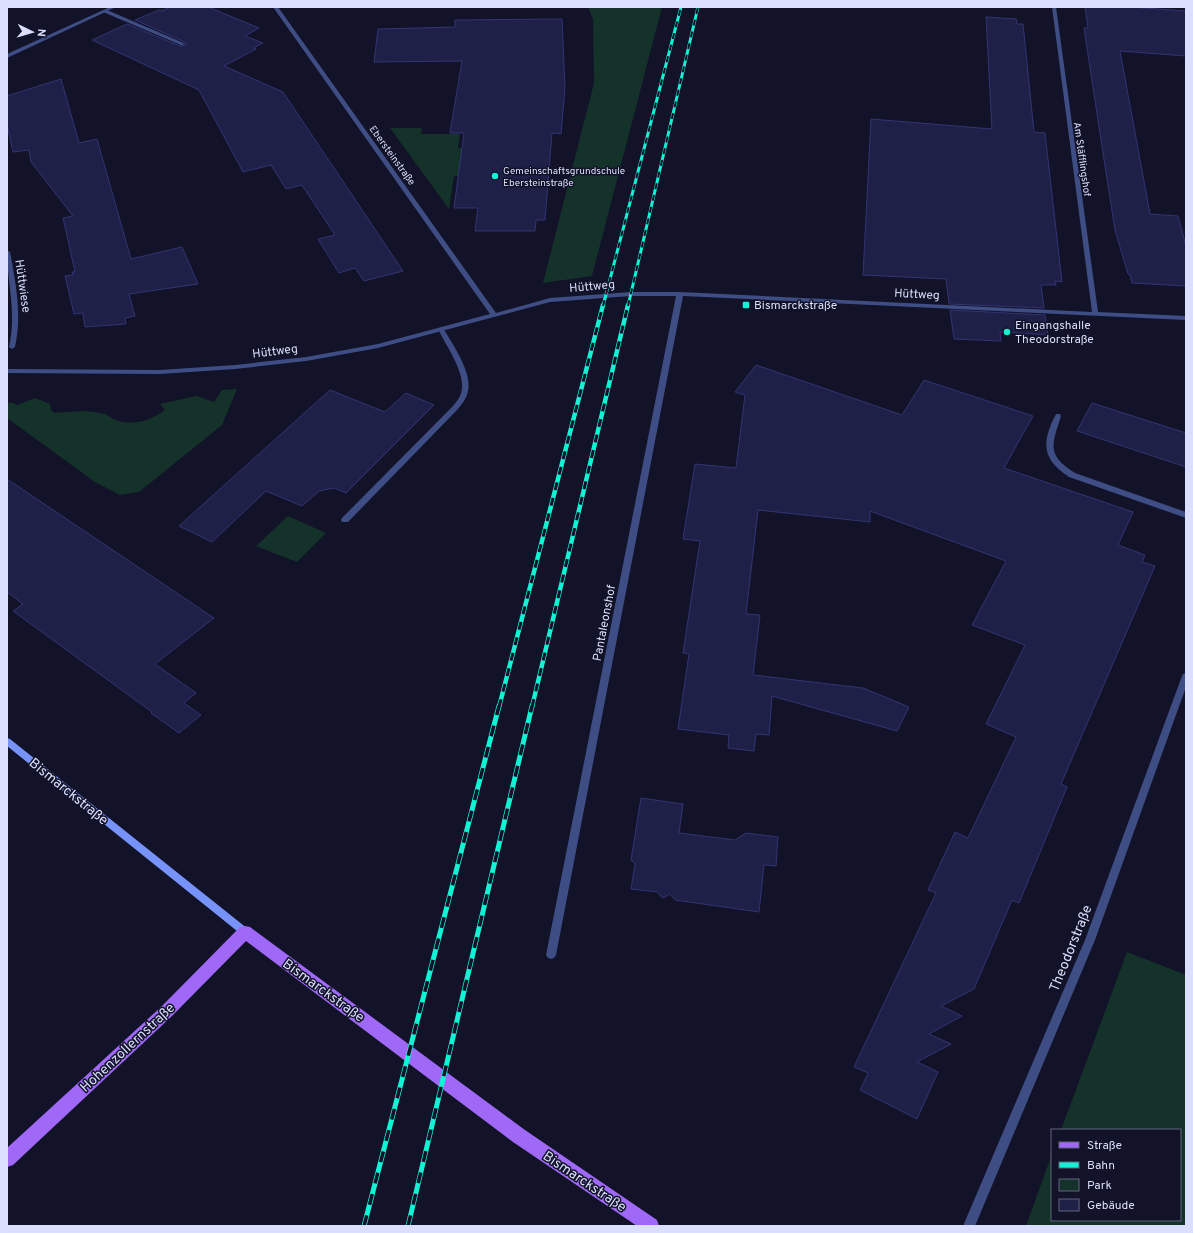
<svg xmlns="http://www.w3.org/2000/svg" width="1193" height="1233" viewBox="0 0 1193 1233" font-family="Overpass,sans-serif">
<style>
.green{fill:#15322a}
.building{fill:#1f2048;stroke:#323473}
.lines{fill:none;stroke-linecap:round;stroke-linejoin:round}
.service{fill:#3f4d85;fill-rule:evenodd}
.minor{fill:#3f4d85;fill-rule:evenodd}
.tertiary{fill:#3f4d85;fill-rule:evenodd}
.secondary{fill:#7792f8;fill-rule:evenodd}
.primary{fill:#a068f7;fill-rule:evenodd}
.rail-far2-casing{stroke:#12f2d5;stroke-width:3}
.rail-far1-casing{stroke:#12f2d5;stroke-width:4.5}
.rail-casing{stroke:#12f2d5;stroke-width:5}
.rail-far2{stroke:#121328;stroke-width:2;stroke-dasharray:6;stroke-linecap:butt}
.rail-far1{stroke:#121328;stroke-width:3;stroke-dasharray:8;stroke-linecap:butt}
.rail{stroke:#121328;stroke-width:3.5;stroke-dasharray:11;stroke-linecap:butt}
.poi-dot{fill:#12f2d5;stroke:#121328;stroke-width:1.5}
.labels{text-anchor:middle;stroke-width:3;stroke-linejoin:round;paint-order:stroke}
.far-street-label{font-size:10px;fill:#dbdffd;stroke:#121328}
.far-poi-label{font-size:10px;fill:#dbdffd;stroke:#121328;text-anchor:start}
.street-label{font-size:12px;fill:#dbdffd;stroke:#121328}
.poi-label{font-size:12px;fill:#dbdffd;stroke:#121328;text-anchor:start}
.near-street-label{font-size:14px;fill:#dbdffd;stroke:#121328}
</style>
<rect width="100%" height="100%" fill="#121328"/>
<path class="green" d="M588,7H662L592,276L543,283L594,83L593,19Z
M390,128H422L421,134H460L458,148L469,149L464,176H454L449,209Z
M237,389L222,425L139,492L120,495L95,482L7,418V404L11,402L17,405L35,398L50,404L51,410L54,413C70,412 88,409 104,414C108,415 111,418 115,420C134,426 150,421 165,410L160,404L196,396L214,402L222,390Z
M288,516L326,533L297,562L256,546Z
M1127,952L1186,975V1226H1026L1052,1154V1220H1180V1130H1061Z"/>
<path class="building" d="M170,7H208L259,28L245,36L263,43L253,48L256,49L224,66L283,92L403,271L364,281L355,268L339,273L318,239L335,235L302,185L286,189L271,165L243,172L199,90L92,40L127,24L180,46L186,45L187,43L135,20L159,10L162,11Z
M1085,7H1130L1186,11V56L1120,51L1150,214L1178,216L1186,246V286L1132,283L1130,275L1128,274L1115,230L1105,166L1084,28H1088Z
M986,17L1016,19L1017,24H1023L1034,132L1045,133L1062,282L1055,281L1056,285H1041L1044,308L949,304L946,279L863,275L871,119L992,129Z
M562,19L565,88L561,134L552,133L545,220H536L535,231H475L478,208H454L464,133H450L462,61L374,62L378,29L455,27V20Z
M61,79L79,143L97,139L131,259L182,247L198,284L129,294L135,316L125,318L126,324L85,327L83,313L74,314L65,276L73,275L72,272H75L63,218L73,216L31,162L29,150L13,152L7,124V96Z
M950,310L1045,315L1048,335L1000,332L1001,341L954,339Z
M756,365L902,415L924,380L1033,416L1004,468L1133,512L1118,545L1145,555L1142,562L1155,566L1061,784L1067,787L1019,903L1012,900L974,989L941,1006L962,1016L929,1034L951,1044L917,1062L938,1072L917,1119L860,1090L868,1073L854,1067L936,893L928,890L955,832L968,838L1016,737L986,724L1025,645L972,625L1006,561L870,511V522L758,510L746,614L760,615L753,675L863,688L909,707L897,731L772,696L769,735L756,734L754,751L728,748L729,735L678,729L689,654L683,653L700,541L683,539L695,464L736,468L745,395L735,392Z
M330,390L385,412L406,393L434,405L346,493L334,488L319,491L302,506L266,491L212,542L179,526Z
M1092,403L1186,433V467L1077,431Z
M7,479L214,618L155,664L196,693L184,703L201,715L179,733L151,713L152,712L13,611L23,604L7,592Z
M641,798L683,804L679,833L735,840L746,833L778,837L776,866L764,865L759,912L675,900L670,894L663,898L657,892L631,889L635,864L631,860Z"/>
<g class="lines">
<path class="service" d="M103,10H107L186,44L181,45L103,12Z
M442,329L445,331C454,347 472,372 468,391C467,398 462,404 457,410L348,522H342L341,520L342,518L453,406C456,402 460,398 461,393C467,375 447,347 439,331Z
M1056,414H1060L1061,416C1052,445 1046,455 1075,473L1186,512V518L1069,477C1042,459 1041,443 1056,414Z"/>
<path class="minor" d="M273,7H278L496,313L550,298L631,292H680L1092,312L1052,7H1056L1098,312L1186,316V320L683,296L556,955L554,958L551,959L548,958L546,955L676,296H631L550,302L378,348L306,361L235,369L160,374L7,373V369L160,370L235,365L306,357L378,344L490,314Z
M7,250L10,252C16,284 22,315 15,347L12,349L9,347C17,311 7,285 7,250Z
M1186,673V687L1095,940L975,1226H963L1085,940L1182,676L1183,674Z"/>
<path class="tertiary" d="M110,7H116L7,58V54Z"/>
<path class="secondary" d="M7,738L10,739L248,929L250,932L248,935L245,936L242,935L7,746Z"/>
<path class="primary" d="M245,926L250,927L525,1130L657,1220L659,1226H637L513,1142L246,941L172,1016L13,1165L7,1167V1148L162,1006L240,927Z"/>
<g class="rail-far2-casing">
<path id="rail-far2" d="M603,306L681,7
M628,306L698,7"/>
</g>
<g class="rail-far1-casing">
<path id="rail-far1" d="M499,707L603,305
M532,707L628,305"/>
</g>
<g class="rail-casing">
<path id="rail" d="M364,1226L499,706
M408,1226L532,706"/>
</g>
<use href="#rail-far2" class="rail-far2"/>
<use href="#rail-far1" class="rail-far1"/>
<use href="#rail" class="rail"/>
</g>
<g class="poi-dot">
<circle cx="495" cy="176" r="4"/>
<rect x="742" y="301" width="8" height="8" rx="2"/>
<circle cx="1007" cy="332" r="4"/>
</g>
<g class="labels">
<g class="far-street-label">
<text transform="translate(393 155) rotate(54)" y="4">Ebersteinstraße</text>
<text transform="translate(1083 159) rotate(82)" y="4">Am Stäfflingshof</text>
</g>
<g class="far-poi-label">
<text x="503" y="174">Gemeinschaftsgrundschule<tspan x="503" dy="12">Ebersteinstraße</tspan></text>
</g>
<g class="street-label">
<text transform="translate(23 286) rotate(82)" y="4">Hüttwiese</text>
<text transform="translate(592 286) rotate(-5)" y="4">Hüttweg</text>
<text transform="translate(917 294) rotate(3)" y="4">Hüttweg</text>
<text transform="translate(275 351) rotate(-7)" y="4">Hüttweg</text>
<text transform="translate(604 623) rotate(-79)" y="4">Pantaleonshof</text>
</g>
<g class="poi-label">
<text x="754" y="309">Bismarckstraße</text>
<text x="1015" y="329">Eingangshalle<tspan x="1015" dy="14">Theodorstraße</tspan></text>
</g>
<g class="near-street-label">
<text transform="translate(69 791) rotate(39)" y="5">Bismarckstraße</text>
<text transform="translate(1070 948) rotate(-68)" y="5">Theodorstraße</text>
<text transform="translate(324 990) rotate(36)" y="5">Bismarckstraße</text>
<text transform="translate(127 1047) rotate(-43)" y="5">Hohenzollernstraße</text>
<text transform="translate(585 1181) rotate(34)" y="5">Bismarckstraße</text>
</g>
</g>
<rect width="1193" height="1233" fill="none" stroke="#dbdffd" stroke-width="16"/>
<rect x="1051" y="1129" width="130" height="92" fill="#121328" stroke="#62657d"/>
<rect x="1059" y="1142" width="20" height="6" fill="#a068f7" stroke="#62657d"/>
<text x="1087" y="1149" font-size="12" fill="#dbdffd">Straße</text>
<rect x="1059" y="1162" width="20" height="6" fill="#12f2d5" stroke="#62657d"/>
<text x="1087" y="1169" font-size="12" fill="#dbdffd">Bahn</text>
<rect x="1059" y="1179" width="20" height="12" fill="#15322a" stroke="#62657d"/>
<text x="1087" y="1189" font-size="12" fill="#dbdffd">Park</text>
<rect x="1059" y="1199" width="20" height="12" fill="#1f2048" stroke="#62657d"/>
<text x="1087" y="1209" font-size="12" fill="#dbdffd">Gebäude</text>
<g transform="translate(32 32) rotate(95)" stroke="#121328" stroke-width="3" paint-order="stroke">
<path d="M0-3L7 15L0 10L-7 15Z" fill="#dbdffd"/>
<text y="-6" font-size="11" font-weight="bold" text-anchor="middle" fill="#dbdffd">N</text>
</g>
</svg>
